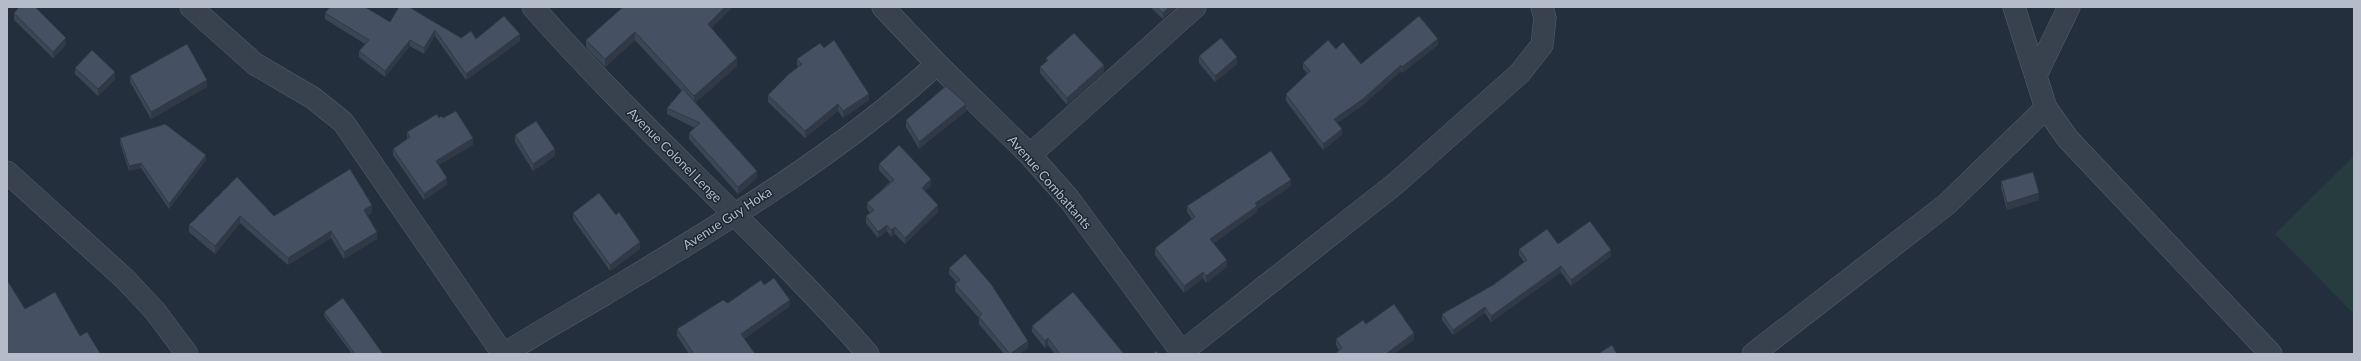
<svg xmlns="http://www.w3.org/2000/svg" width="2361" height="361" viewBox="0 0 2361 361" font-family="Lato,sans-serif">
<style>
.green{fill:#263c3f}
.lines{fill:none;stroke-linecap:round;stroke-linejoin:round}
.minor-casing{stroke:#565f6c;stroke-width:23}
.minor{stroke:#38414e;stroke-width:22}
.wall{fill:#3b4654}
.shaded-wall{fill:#303945}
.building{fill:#455162;stroke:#303945}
.labels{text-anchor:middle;stroke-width:3;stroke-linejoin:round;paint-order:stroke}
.street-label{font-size:13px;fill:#b4bcc9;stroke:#1d2633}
</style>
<rect width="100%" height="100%" fill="#242f3e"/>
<path class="green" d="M2354,156V314L2275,234Z"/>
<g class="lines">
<g class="minor-casing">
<path id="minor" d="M191,7L255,64L313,98L343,122L503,354
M533,7C639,128 761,233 868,354
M883,7L937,64L1030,155L1069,199L1183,354
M2014,7L2046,108L2068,139L2271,354
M2036,75L2069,7
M1030,155L1195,7
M7,172L125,279L155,311L187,354
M1182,352L1395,184L1520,73L1542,45L1545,18L1542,7
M504,354C537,333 571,314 605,294C720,225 838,155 937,64
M1753,354L1947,204L2046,108"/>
</g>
<use href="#minor" class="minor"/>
</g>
<path class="wall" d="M399,7L461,38L520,41L466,80L435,36L424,54L410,46L385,77L359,57V51L365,44L325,19V13L390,22Z
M623,7L711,28L737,66L695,103L757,178L738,194L689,139V133L695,128L667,114V108L682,91L635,40L605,67L586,47V40Z
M1150,7H1176L1163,19Z
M14,13L66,45L53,58L14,20Z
M1438,45L1402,73L1401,71L1363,105L1337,123L1342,135L1323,150L1286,101V94L1308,74L1303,69V63L1361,64Z
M824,48L869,100L843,118L838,111L805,138L768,102V95L798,67L797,65V59Z
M1199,56L1237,64L1215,82L1199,63Z
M1046,58L1104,72L1067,105L1040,73V67L1046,62Z
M75,68L115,79L98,96L75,74Z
M130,76L207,87L151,119L130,82Z
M966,111L919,149L906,127V120Z
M439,118H443L473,145L439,165L447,185L424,200L393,155V149L407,139V132Z
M515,135L555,156L533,171L515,142Z
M120,138L206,160L169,209L141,168L129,171L120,143Z
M879,164L931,186L925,191L938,212L905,244L895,234L891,237L887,231L878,238L866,223V216L870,213L867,209V203L890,182L879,170Z
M237,177L274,216L372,213L367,216L377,239L344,259L331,238L288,265L240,223L215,254L189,232V225Z
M2001,181L2039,200L2007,210L2001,188Z
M1291,186L1257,209V212L1214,243L1227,267L1206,283L1203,278L1184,293L1155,255V248L1192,219L1187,212V206Z
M573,213L616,215L640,249L610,271L573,219Z
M1558,244L1611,256L1571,286L1561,272L1491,322L1485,313L1453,335L1442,320V314L1493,285L1524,262L1519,255V249Z
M949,268L1028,348L1019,354H1004L979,324V318L955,291V284L957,283L949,274Z
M764,285L790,306L744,339L755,354H689L677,336V329L728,303Z
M324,312L383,354H352L324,316Z
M1366,324L1414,340L1339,350L1336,345V339Z
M1032,326L1124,354H1055L1048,345L1045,348L1032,332Z"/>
<path class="shaded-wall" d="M725,7H733L708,32V24Z
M1169,7H1176L1163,19V13Z
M435,30V36L424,54V48Z
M635,32V40L605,67V59Z
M520,34V41L466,80V74Z
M66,38V45L53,58V52Z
M1438,39V45L1402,73V67Z
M410,40V46L385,77V71Z
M1237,57V64L1215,82V76Z
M737,58V66L694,104V96Z
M1104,65V72L1067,105V98Z
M1401,65V71L1363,105L1334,125V119Z
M115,72V79L98,96V89Z
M207,80V87L151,119V112Z
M869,94V100L843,118V111Z
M838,104V111L805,138V131Z
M966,104V111L919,149V142Z
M1342,129V135L1323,150V144Z
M473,138V145L436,167V161Z
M555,149V156L533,171V164Z
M206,155V160L169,209V204Z
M141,163V168L129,171V166Z
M757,171V178L738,194V187Z
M447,178V185L424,200V194Z
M931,179V186L922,194V188Z
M1291,180V186L1257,209V212L1210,246V239L1255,203Z
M2039,193V200L2007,210V203Z
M372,205V213L364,218V210Z
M938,205V212L905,244V238Z
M240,216V223L215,254V246Z
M887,225V231L878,238V232Z
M895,227V234L891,237V230Z
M331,231V238L288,265V258Z
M377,232V239L344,259V252Z
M640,242V249L610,271V265Z
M1611,250V256L1571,286V280Z
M1227,260V267L1206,283V276Z
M1561,266V272L1491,322V316Z
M1203,272V278L1184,293V286Z
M790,300V306L741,341V334Z
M1485,307V313L1453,335V330Z
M1414,333V340L1394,354H1386Z
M1048,338V345L1045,348V341Z
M1028,341V348L1019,354H1010Z"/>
<path class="building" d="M19,7H35L66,38L53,52L14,13Z
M330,7H365L390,22L399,7H409L461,38L471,31L476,39L504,16L520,34L466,74L435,30L424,48L410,40L385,71L359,51L369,40L325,13Z
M623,7H725L708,24L737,58L694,96L635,32L605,59L586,40Z
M1157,7H1169L1163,13Z
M1419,16L1438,39L1402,67L1401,65L1363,99L1334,119L1342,129L1323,144L1286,94L1310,71L1303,63L1328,40L1336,49L1343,42L1361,64Z
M1074,33L1104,65L1067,98L1040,67L1048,60L1046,58Z
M1221,38L1237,57L1215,76L1199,56Z
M834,40L869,94L843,111L838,104L805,131L768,95L789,74L802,64L797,59L820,43L824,48Z
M187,44L207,80L151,112L130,76Z
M92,50L115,72L98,89L75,68Z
M946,86L966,104L919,142L906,120Z
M683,89L757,171L738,187L689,133L700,123L667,108Z
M456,111L473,138L436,161L447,178L424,194L393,149L410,137L407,132L437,114L439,118L441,116L443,118Z
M536,121L555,149L533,164L515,135Z
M165,124L206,155L169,204L141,163L129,166L120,138Z
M899,145L931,179L922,188L938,205L905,238L895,227L891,230L887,225L878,232L866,216L874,210L867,203L894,180L879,164Z
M1271,151L1291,180L1255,203L1257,206L1210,239L1227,260L1206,276L1203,272L1184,286L1155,248L1195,217L1187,206Z
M350,169L372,205L364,210L377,232L344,252L331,231L288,258L240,216L215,246L189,225L237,177L274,216Z
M2033,172L2039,193L2007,203L2001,181Z
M599,193L616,215L619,212L640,242L610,265L573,213Z
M1590,221L1611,250L1571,280L1561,266L1491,316L1485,307L1453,330L1442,314L1493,285L1527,260L1519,249L1547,229L1558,244Z
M965,254L991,284L1028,341L1010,354L979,317L982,314L955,284L960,280L949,268Z
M774,278L790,300L741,334L755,354H694L677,329L723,300L728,303L761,280L764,285Z
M7,280L25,309L55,292L80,336L87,332L100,353L99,354H7Z
M1073,292L1124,354H1060L1048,338L1045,341L1032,326Z
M343,298L383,354H355L324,312Z
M1394,304L1414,333L1386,354H1335L1342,348L1336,339L1363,320L1366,324Z
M1612,345L1617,354H1598Z
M1156,351L1159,354H1153Z"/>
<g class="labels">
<g class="street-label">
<text transform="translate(675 155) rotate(45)" y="5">Avenue Colonel Lenge</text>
<text transform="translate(1050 182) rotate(49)" y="5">Avenue Combattants</text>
<text transform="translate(727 218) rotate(-33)" y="5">Avenue Guy Hoka</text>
</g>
</g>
<rect width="2361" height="361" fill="none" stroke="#b4bcc9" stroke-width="16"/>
</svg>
